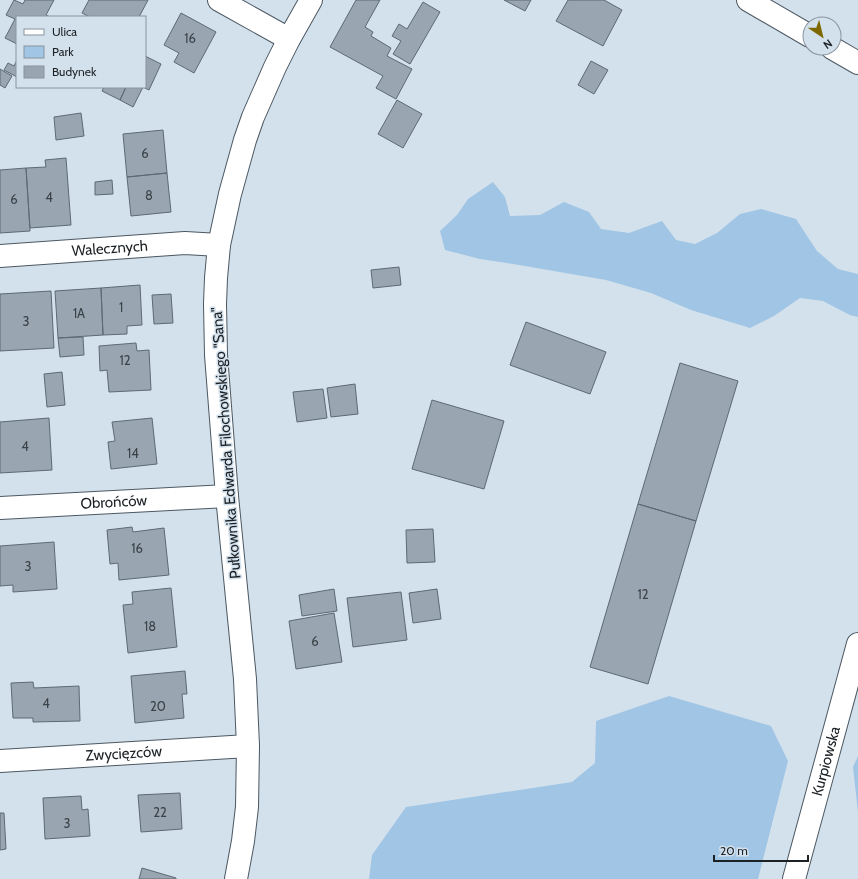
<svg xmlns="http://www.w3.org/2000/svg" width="858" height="879" viewBox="0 0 858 879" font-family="Cabin,sans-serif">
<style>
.green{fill:#a1c5e4}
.building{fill:#99a6b2;stroke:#5d6974}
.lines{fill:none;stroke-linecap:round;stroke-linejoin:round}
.minor-casing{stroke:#4c5862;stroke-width:24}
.minor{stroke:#fff;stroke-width:22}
.labels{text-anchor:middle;stroke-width:3;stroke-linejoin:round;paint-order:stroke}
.number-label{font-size:13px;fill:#3b4248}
.street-label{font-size:15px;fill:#1c2125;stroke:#d3e1ed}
</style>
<rect width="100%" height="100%" fill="#d3e1ed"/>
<path class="green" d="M493,182L505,197L510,216L540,215L564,202L589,212L601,229L629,233L662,221L676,240L695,244L717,233L740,214L761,209L796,219L817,251L838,269L858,274V317L850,315L823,301L800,298L774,316L750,328L691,310L651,293L606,280L519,265L480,259L445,250L440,231L457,215L468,199Z
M669,696L771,726L788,761L758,879H369L372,855L406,807L572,782L595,763L596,721Z
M858,756V812L853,767Z"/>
<path class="building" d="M14,0L23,4L25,0H54L46,15L50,17H17V44L5,38L15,19L6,15Z
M89,0H148L139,17H90L82,13Z
M356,0H380L365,27L373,32L371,36L391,48L387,56L412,69L396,99L376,88L383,76L330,47Z
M504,0H531L525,11Z
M568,0H604L622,10L603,46L556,21Z
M423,2L440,12L410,64L393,54L401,41L392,36L399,24L407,29Z
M181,13L216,32L194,73L174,62L179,53L164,45Z
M145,56L161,64L149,90L143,87H145Z
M17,60V77L4,70L8,63L14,66Z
M591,61L608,70L594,94L578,85Z
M0,69L12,76L5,88L0,85Z
M104,87H126L120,100L102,91Z
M126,87H143L133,107L120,100Z
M397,100L422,114L403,148L378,134Z
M81,113L84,136L56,140L54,117Z
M163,130L167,173L127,177L123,134Z
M66,158L71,225L30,228L26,168L46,167L45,160Z
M26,168L30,231L0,233V170Z
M167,173L171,212L131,216L127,177Z
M112,180L113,194L95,195V182Z
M399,267L401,285L373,288L371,270Z
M140,285L142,325L127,326V334L103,335L101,288Z
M101,288L103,335L58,338L55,291Z
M51,291L54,348L0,351V294Z
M171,294L173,323L154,324L152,295Z
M526,322L606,352L590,394L510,365Z
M83,337L84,355L60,357L58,338Z
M136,343L137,351L149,350L151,390L109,392L107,370L100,371L99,346Z
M680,363L738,381L696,521L638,504Z
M62,372L65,405L47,407L44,374Z
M355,384L358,414L331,417L327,388Z
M323,389L327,418L297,422L293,392Z
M432,400L504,421L484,489L412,469Z
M49,418L52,470L0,473V422Z
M152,418L157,464L111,469L108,442L115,441L112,422Z
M638,504L696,521L648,684L590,667Z
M132,527L133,532L164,528L169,575L119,580L118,563L110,564L107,530Z
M433,529L435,562L407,563L406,530Z
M54,542L57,589L13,592V585L0,586V546Z
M171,588L177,647L128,653L123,605L133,604L132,592Z
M334,589L337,611L302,616L299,595Z
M437,589L441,619L413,623L409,593Z
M401,592L407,640L353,647L347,598Z
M334,613L342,662L296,669L289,621Z
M185,671L187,694H182L184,718L135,723L131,676Z
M33,682L34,688L79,686L80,721L33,722V718H13L11,683Z
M180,793L182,829L141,832L138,795Z
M81,796L82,810L88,809L90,836L45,839L43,798Z
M0,813H4L6,849L0,850Z
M142,868L176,878V879H139Z"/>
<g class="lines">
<g class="minor-casing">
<g id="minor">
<path d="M219,0L289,39"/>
<path d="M748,0L810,36"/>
<path d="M832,48L858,63"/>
<path id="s1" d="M0,256L185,243L219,245"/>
<path id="s2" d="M0,508L227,496"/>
<path id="s3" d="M0,761L248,746"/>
<path d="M236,879L243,841L247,807L248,746L245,679L227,496L216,355L215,304L216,278L219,245L230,194L245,140L253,117L275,67L289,39L311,0"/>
<path id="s4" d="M794,879L858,644"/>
</g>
</g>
<use href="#minor" class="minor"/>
</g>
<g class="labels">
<g class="number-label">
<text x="190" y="43">16</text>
<text x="145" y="158">6</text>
<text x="149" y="200">8</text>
<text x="49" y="202">4</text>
<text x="14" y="204">6</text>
<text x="121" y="312">1</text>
<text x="79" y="318">1A</text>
<text x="26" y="326">3</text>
<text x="125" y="365">12</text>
<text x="25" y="451">4</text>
<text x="133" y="458">14</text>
<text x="137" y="553">16</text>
<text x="28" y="571">3</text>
<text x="643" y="599">12</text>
<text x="150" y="631">18</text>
<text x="315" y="646">6</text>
<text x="46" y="708">4</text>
<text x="158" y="711">20</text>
<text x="160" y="817">22</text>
<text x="67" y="828">3</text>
</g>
<g class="street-label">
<text dy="5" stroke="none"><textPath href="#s1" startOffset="110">Walecznych</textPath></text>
<text transform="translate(226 443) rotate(-94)" y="5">Pułkownika Edwarda Filochowskiego "Sana"</text>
<text dy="5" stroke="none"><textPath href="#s2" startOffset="114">Obrońców</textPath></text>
<text dy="5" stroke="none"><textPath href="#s3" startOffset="124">Zwycięzców</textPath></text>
<text dy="5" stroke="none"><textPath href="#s4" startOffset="122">Kurpiowska</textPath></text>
</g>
</g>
<rect x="16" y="16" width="130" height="72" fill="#d3e1ed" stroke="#8a949d"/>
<rect x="24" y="29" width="20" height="6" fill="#ffffff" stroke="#8a949d"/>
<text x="52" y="36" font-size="12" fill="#1c2125">Ulica</text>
<rect x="24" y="46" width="20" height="12" fill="#a1c5e4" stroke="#8a949d"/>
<text x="52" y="56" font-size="12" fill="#1c2125">Park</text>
<rect x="24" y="66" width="20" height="12" fill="#99a6b2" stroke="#8a949d"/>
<text x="52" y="76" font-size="12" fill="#1c2125">Budynek</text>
<g transform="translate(822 36) rotate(145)"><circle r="19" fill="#d3e1ed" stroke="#8a949d"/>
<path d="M0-3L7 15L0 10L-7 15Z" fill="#7e6800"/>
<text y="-6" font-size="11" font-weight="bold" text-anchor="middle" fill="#1c2125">N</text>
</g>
<path d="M714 855v6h94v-6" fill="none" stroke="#1c2125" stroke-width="2"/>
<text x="720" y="855" font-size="12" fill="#1c2125" stroke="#d3e1ed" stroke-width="3" paint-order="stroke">20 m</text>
</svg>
